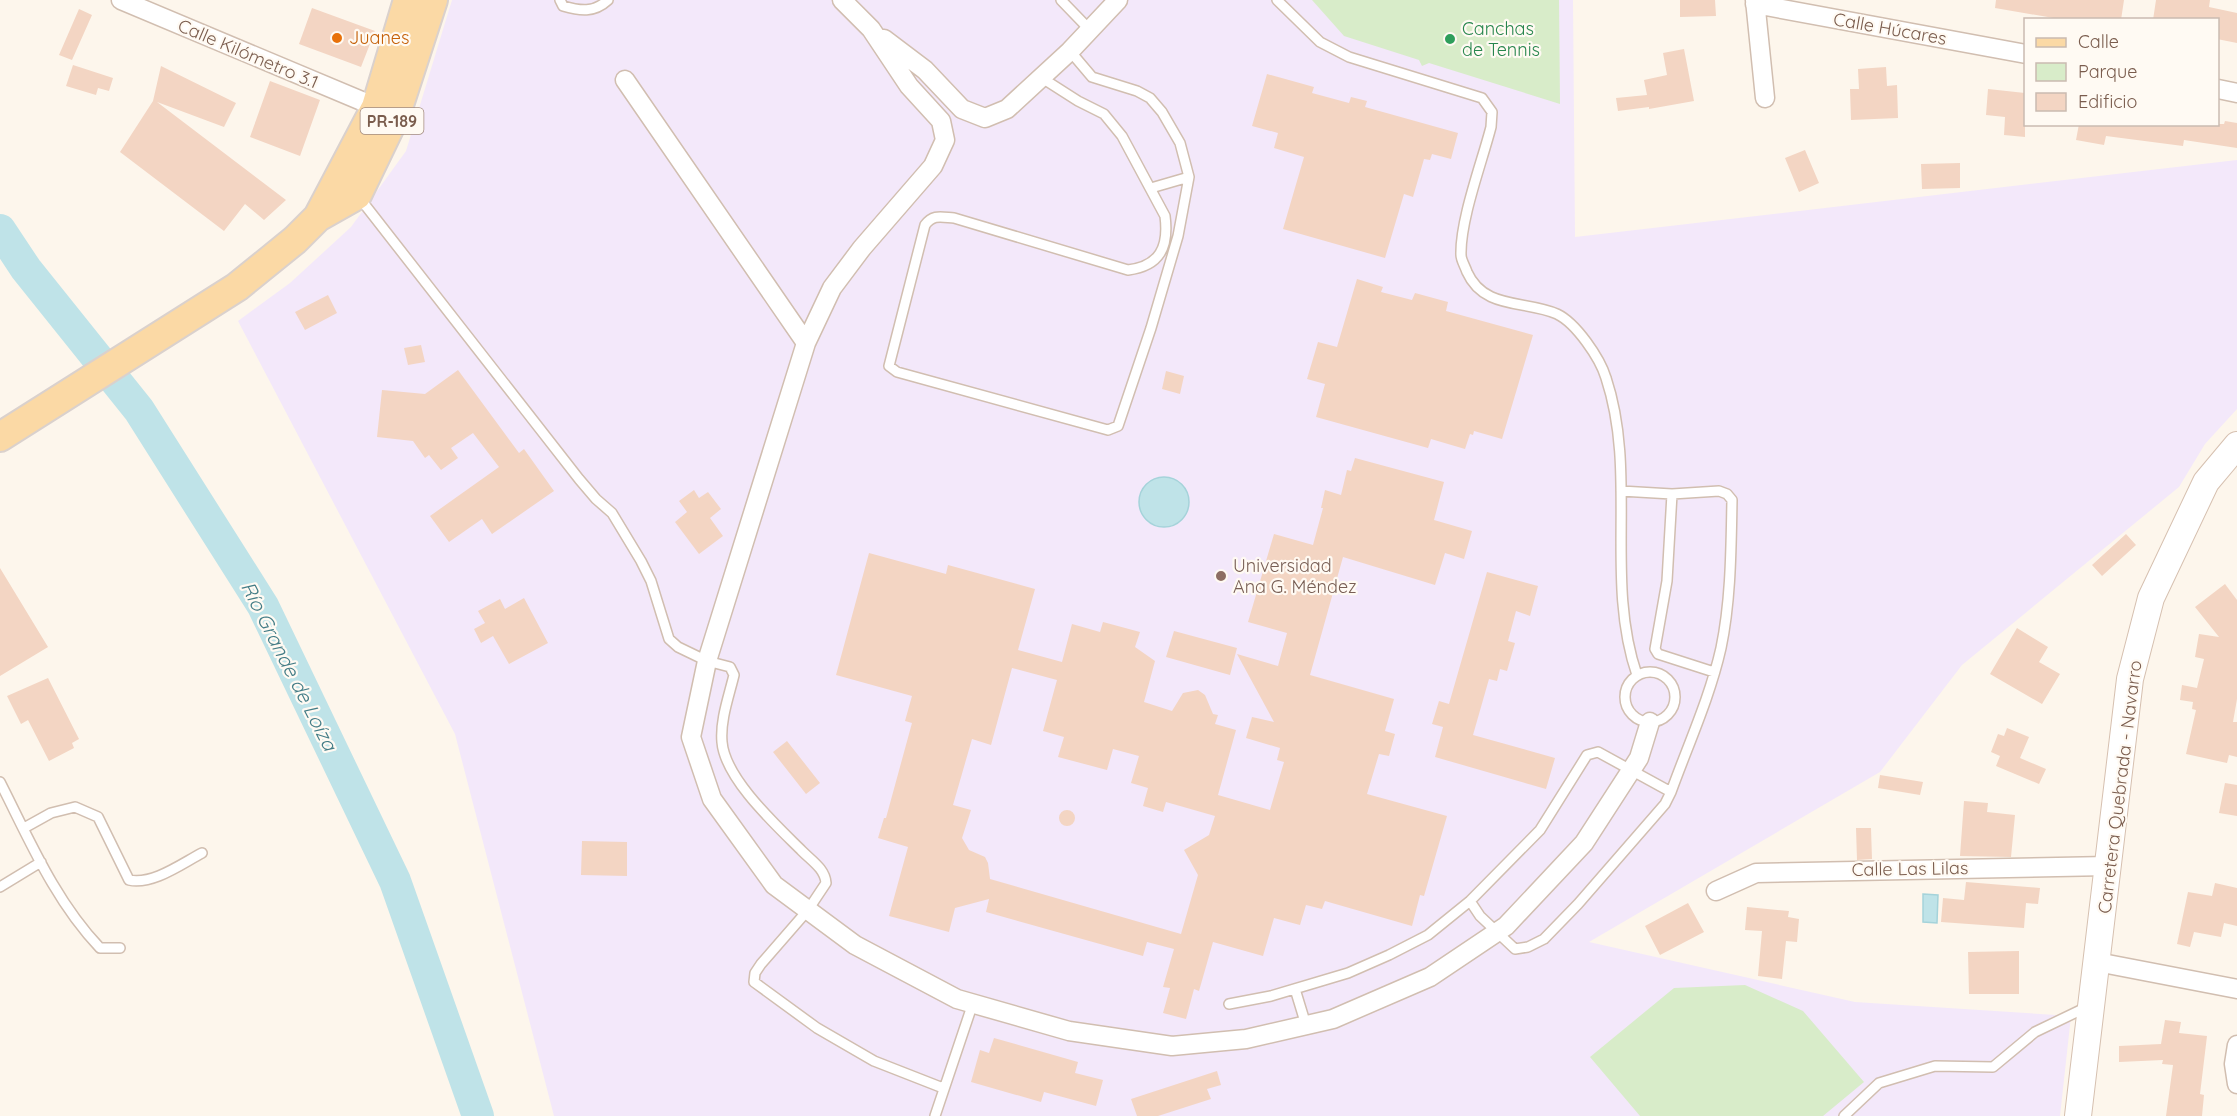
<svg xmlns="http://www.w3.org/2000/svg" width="2237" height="1116" viewBox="0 0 2237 1116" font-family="Quicksand,sans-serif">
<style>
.education{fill:#f3e8fa}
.green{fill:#d8ecc9}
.water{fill:#bfe3e8;stroke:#a5d3da;stroke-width:1.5}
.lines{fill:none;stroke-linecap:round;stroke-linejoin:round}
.river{stroke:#bfe3e8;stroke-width:32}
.building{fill:#f3d5c3;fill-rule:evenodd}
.lane-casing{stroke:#d1beb0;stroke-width:12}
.street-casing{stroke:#d1beb0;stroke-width:21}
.secondary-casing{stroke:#d6c0b0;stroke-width:28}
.primary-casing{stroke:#dad1cd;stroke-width:32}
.lane{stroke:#fff;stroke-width:9}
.street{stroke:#fff;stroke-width:18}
.secondary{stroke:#fff;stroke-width:26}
.primary{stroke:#fbd9a5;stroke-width:28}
.food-dot{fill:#e8710a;stroke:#fffaf3;stroke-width:2}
.leisure-dot{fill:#2e9e5b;stroke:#fffaf3;stroke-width:2}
.education-dot{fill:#8d6e63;stroke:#fffaf3;stroke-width:2}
.labels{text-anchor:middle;stroke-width:4.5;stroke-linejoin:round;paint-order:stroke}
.shield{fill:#fffaf3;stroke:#a28b7f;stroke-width:1.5}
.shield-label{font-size:16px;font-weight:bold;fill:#7a5c4d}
.leisure-label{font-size:18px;fill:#27864d;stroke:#fffaf3;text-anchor:start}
.street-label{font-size:18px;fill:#7a5c4d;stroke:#fffaf3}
.food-label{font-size:18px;fill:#c56008;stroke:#fffaf3;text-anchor:start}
.education-label{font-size:18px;fill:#785e54;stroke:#fffaf3;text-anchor:start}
.water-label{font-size:20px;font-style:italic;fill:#437c86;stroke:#fffaf3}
</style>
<rect width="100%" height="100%" fill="#fdf6ec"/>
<path class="education" d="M452,0H1573L1575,237L2237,160V409L2205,444L2179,487L1962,665L1880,772L1589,942L1855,1002L2071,1016L2060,1116H554L455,734L238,321L290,283L351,227L406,151Z"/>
<path class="green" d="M1312,0H1559L1560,104L1429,63L1422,66L1419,60L1344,36Z
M1745,985L1803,1011L1864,1082L1823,1116H1640L1590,1057L1674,988Z"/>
<path class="water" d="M1139 502a25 25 0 1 1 50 0a25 25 0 1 1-50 0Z
M1923,894L1938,895L1937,923L1923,922Z"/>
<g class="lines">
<path class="river" d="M0,230L26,269L139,410L263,606L395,881L478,1116"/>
</g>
<path class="building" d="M1680,0H1715L1716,16L1680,17Z
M1996,0H2124L2121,20H2065L1995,8Z
M2156,0H2210L2209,7L2237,13V43L2217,39V20H2153Z
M312,8L375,31L361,67L299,44Z
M79,9L92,15L72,60L59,55Z
M1684,49L1694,101L1649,109V107L1618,111L1616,98L1647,95L1644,80L1667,75L1663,53Z
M73,65L113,78L109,91L98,88L96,95L66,86Z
M161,66L236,103L224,127L157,102L286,200L264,220L245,204L224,231L120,152L153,101Z
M1886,67L1887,86L1897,85L1898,118L1851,120L1850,89H1859L1858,69Z
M1267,74L1314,87L1312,93L1349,103L1351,97L1367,101L1365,107L1458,133L1451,159L1432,154L1430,160L1424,159L1413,197L1404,194L1385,258L1283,229L1304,157L1274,148L1278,133L1252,126Z
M270,81L320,100L300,156L250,137Z
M1988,89L2025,93V137L2004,135L2005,117L1986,115Z
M2225,121L2237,123V148L2184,140L2183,146L2106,136L2104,145L2076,140L2079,124H2224Z
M1805,150L1819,183L1799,192L1785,158Z
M1960,163V188L1922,189L1921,164Z
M1357,279L1383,287L1381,292L1412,300L1415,293L1448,302L1446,311L1533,335L1502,439L1474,431L1473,435L1470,434L1465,449L1431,439L1428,448L1316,417L1325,384L1307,379L1318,342L1337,347Z
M328,295L337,313L305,330L295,312Z
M421,345L425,362L408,365L404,348Z
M458,370L519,453L524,449L554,491L492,534L482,519L449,542L430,516L499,467L473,433L451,448L458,458L441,470L429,455L425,458L413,441L377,437L382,390L425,394Z
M1166,371L1184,376L1180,394L1162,389Z
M1355,458L1444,482L1434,520L1472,531L1464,559L1445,553L1435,585L1343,557L1310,675L1394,699L1385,731L1395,734L1389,756L1379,754L1367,794L1447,816L1424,896L1420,895L1412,926L1325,901L1322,909L1306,905L1300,925L1274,918L1263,956L1213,942L1199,991L1194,989L1186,1019L1163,1013L1170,988L1163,987L1174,949L1147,942L1143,956L986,912L989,899L955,908L949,932L889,916L908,847L878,838L884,818H886L912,723L905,721L912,696L836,675L869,553L946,574L948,565L1035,589L1018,650L1062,662L1072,624L1100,632L1103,622L1140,632L1135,647L1155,661L1144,702L1172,711L1183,693L1198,690L1205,695L1213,714L1218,715L1215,724L1236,730L1218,795L1270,810L1284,762L1277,760L1280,748L1246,738L1252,717L1274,722L1237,654L1278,666L1287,633L1248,622L1274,534L1313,545L1323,508H1321L1325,490L1341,495L1347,470L1351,471ZM1012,668L1057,680L1043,731L1064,737L1058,757L1107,770L1113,749L1139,756L1131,783L1148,788L1143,806L1163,812L1166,802L1215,816L1209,835L1184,850L1198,875L1181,934L990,879L988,863L985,857L969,850L962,838L971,810L953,805L972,739L991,745Z
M694,490L699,498L708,492L721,509L710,518L723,536L699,554L675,522L687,512L679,501Z
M2126,534L2136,545L2102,576L2092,565Z
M0,568L48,647L0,676Z
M1487,572L1538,586L1530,616L1516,611L1508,641L1515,643L1507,671L1500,669L1497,681L1489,679L1473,735L1555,758L1546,789L1435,757L1443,727L1432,724L1439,701L1449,704Z
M2225,584L2237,600V699L2233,722H2237V757L2229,755L2227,763L2186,754L2196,710L2192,709L2193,702L2180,700L2182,685L2197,688L2204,659L2195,657L2199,634L2219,637L2195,607Z
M524,598L548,643L509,664L493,636L481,643L474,629L485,623L478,611L500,599L505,609Z
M2017,628L2048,647L2039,662L2060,674L2042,704L1990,674Z
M1174,631L1237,648L1230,675L1166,657Z
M48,678L79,739L72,743L74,748L49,761L28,720L21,724L7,696Z
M2007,728L2029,737L2020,758L2046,769L2039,784L1996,766L2000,756L1991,752L1998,734L2004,736Z
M787,741L820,783L806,794L773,752Z
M1880,775L1923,782L1920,795L1878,788Z
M2225,783L2237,785V816L2219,813Z
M1964,801L1988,803L1987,812L2015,815L2011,857L1960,856Z
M1059 818a8 8 0 1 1 16 0a8 8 0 1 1-16 0Z
M1856,828H1871L1872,859L1857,860Z
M582,841L627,842V876L581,875Z
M1966,882L2040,888L2038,904L2026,903L2024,928L1941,922L1943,898L1964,900Z
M2215,883L2237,888V926L2224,923L2221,937L2194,932L2190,947L2177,944L2188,892L2212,896Z
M1688,903L1704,932L1660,955L1645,926Z
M1747,907L1789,911L1788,917L1799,919L1797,942L1786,941L1782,979L1758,976L1762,931L1745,930Z
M2019,951V994H1969L1968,952Z
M2165,1020L2181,1022L2179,1033L2207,1036L2200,1094L2204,1095L2202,1116H2166L2173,1065L2162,1064L2163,1060L2119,1062V1046L2161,1044Z
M994,1038L1078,1062L1075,1073L1103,1080L1096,1106L1044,1092L1041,1102L971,1082L980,1050L989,1053Z
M1217,1071L1221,1085L1207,1089L1211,1099L1158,1116H1137L1131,1099Z"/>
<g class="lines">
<g class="lane-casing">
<path id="lane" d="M560,0L563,6C580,11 594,13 608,0
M1061,0L1089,29
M1277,0L1320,42L1349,57L1482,98L1492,112L1491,127C1482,162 1460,220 1461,255C1461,260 1465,266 1467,272C1484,310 1525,300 1557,314C1576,323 1600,358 1606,378C1638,474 1604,579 1637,675
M1042,78L1078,101L1104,114L1122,136L1165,216C1169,247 1160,266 1128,270L954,218C941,217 933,214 925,225L889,366L897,372L1108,430L1118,426L1151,328L1178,236L1189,177L1180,143L1162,112L1150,98L1137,91L1092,77L1070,51
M1151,188L1189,177
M358,196L579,479L596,499L612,513L641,561L651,581L669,639L678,647L707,661L730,667L734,675C729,696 720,720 722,742C725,779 777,826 802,851C812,861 825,869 826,883L808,910L761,964L755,973L754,982L817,1028L874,1061L943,1088
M1672,494L1667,581L1655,649L1658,654L1714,672
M1625 697a25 25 0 1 1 50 0a25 25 0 1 1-50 0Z
M0,782C29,839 55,901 100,948H120
M24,828L51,813L75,807L98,817L129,880C153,885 181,864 202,853
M0,887L41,862
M1470,901L1480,916L1515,949L1528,947L1544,939L1578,904L1665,804L1671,792C1688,745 1710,697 1721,648C1731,600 1731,549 1732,500L1727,494L1719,491L1672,494L1621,491
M1295,989L1306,1025
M1229,1004L1271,996L1348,973L1389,955L1428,935L1470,901L1540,830L1587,755L1598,752L1671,792
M935,1116L973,1003
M1844,1116L1879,1083L1935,1066L1993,1067L2035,1032L2087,1007"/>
</g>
<g class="street-casing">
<path id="street" d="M121,0L376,107
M1755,0L1765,98
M1755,4L2026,54
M884,39L925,70L962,109L985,118L1007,109L1070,51L1118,0
M625,80L806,343L707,661L691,737L712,799L774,885L855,945L957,999L1069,1031L1172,1046L1246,1039L1333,1019L1430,977L1506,926L1584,843L1639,758L1650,722
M2218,89L2237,93
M806,343L832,288L862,248L933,166L945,140L941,121L909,86L871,29L842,0
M1716,891L1756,873L2108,866
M2097,962L2237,989
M2237,1045L2234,1064L2237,1084"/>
</g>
<g class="secondary-casing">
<path id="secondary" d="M2078,1116L2130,679L2151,598L2206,482L2237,445"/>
</g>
<g class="primary-casing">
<path id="primary" d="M318,217L357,195L396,114L433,0
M0,437L237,287L295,240L318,217L376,107L408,0"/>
</g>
<use href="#lane" class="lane"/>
<use href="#street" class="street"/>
<use href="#secondary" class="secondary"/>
<use href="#primary" class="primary"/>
</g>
<circle class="food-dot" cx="337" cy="38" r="6"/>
<circle class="leisure-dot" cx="1450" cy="39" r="6"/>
<circle class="education-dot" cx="1221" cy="576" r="6"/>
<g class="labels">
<rect class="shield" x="360.5" y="108" width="63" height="26" rx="4.5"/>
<g class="shield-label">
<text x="392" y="127">PR-189</text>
</g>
<g class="leisure-label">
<text x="1462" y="35">Canchas<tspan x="1462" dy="21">de Tennis</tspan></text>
</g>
<g class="street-label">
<text transform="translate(1890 29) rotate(10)" y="6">Calle Húcares</text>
<text transform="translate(248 54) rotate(23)" y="6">Calle Kilómetro 3.1</text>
<text transform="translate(2120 787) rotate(-83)" y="6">Carretera Quebrada - Navarro</text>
<text transform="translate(1910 869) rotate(-1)" y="6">Calle Las Lilas</text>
</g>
<g class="food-label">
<text x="349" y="44">Juanes</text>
</g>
<g class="education-label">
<text x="1233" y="572">Universidad<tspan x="1233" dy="21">Ana G. Méndez</tspan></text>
</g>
<g class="water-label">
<text transform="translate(289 666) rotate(63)" y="7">Río Grande de Loíza</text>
</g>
</g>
<rect x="2024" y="18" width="195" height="108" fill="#fffaf3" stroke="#cabbb1" stroke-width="1.5"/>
<rect x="2036" y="38" width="30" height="9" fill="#fbd9a5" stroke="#cabbb1" stroke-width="1.5"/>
<text x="2078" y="48" font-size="18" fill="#7a5c4d">Calle</text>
<rect x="2036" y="63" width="30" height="18" fill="#d8ecc9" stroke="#cabbb1" stroke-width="1.5"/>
<text x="2078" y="78" font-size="18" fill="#7a5c4d">Parque</text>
<rect x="2036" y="93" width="30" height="18" fill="#f3d5c3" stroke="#cabbb1" stroke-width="1.5"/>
<text x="2078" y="108" font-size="18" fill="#7a5c4d">Edificio</text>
</svg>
